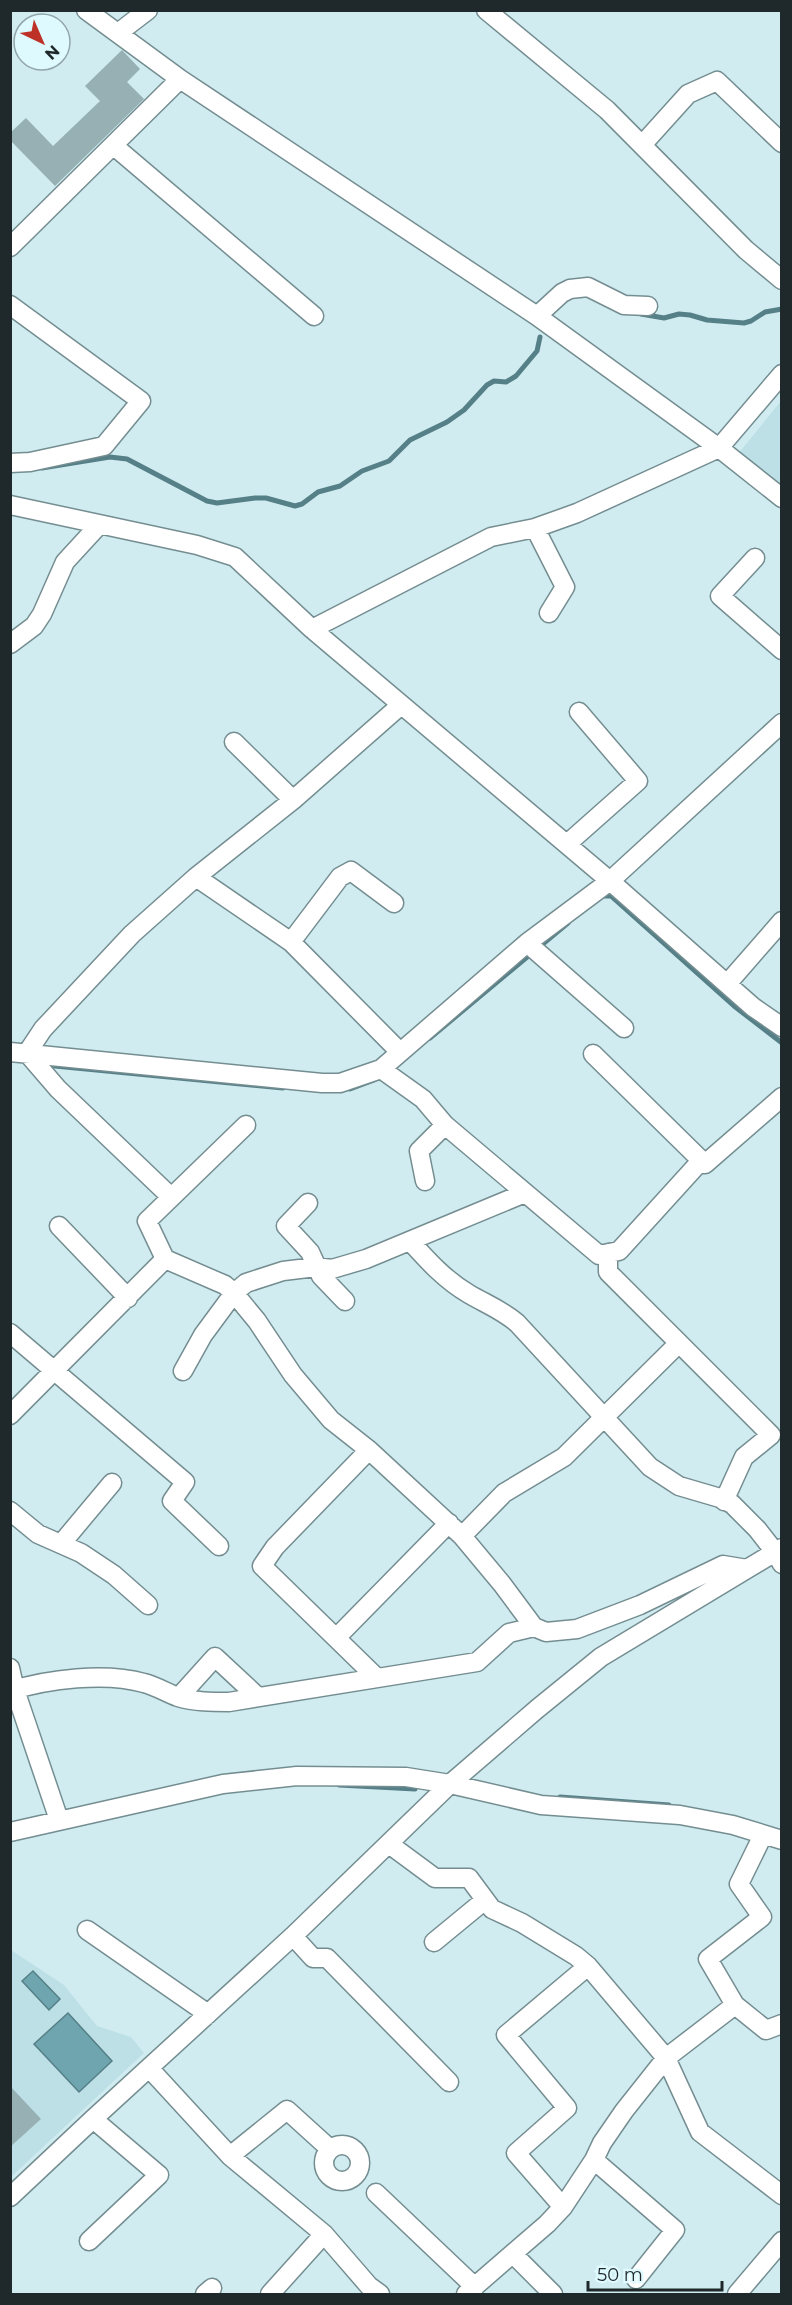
<svg xmlns="http://www.w3.org/2000/svg" width="792" height="2305" viewBox="0 0 792 2305" font-family="Montserrat,sans-serif">
<style>
.built{fill:#bce0e6}
.water{fill:#6ea5ae;stroke:#568087;stroke-width:1.5}
.lines{fill:none;stroke-linecap:round;stroke-linejoin:round}
.stream{stroke:#568087;stroke-width:5}
.building{fill:#96b0b4}
.minor-casing{stroke:#748d91;stroke-width:21}
.path{stroke:#99afb3;stroke-width:3;stroke-dasharray:1.5 4.5;stroke-linecap:butt}
.minor{stroke:#fff;stroke-width:18}
</style>
<rect width="100%" height="100%" fill="#d1ecf1"/>
<path class="built" d="M781,401V487L738,454Z
M11,1950L64,1985L97,2026L131,2037L144,2053L11,2177Z"/>
<path class="water" d="M33,1971L60,1999L49,2010L22,1981Z
M68,2013L112,2061L79,2092L34,2044Z"/>
<g class="lines">
<path class="stream" d="M641,314L664,318L679,314L690,315L707,320L744,323L751,321L765,312L782,309
M42,468L110,457L127,459L207,501L217,503L255,498H266L295,506L302,504L318,492L340,486L362,471L389,461L410,440L447,422L464,410L487,385L494,381L506,382L516,376L537,351L540,337
M601,896H611L734,1006L782,1043
M430,1038L568,923
M55,1066L283,1088
M350,1089L374,1080
M339,1785L415,1789
M560,1797L669,1805"/>
</g>
<path class="building" d="M122,50L140,69L127,82L144,99L55,186L10,140V133L26,118L53,146L100,101L85,86Z
M10,2086L41,2119L10,2147Z"/>
<g class="lines">
<g class="minor-casing">
<path id="minor" d="M86,10L180,79L537,316L719,448L782,498
M486,10L607,110L746,250L782,280
M118,33L148,10
M642,145L688,94L717,81L782,143
M114,146L314,316
M10,247L180,79
M10,305L141,401L104,446L30,462L10,463
M537,316L562,293L570,289L588,287L624,305L648,306
M10,505L197,545L235,557L312,629L610,881L753,1007L782,1027
M535,528L565,587L549,613
M755,558L720,596L782,650
M312,629L491,537L535,528L577,513L719,448L782,374
M10,644L34,626L42,614L65,562L99,525
M234,742L293,800
M567,844L638,781L579,712
M196,877L291,942L400,1052
M291,942L340,877L351,871L394,903
M527,943L624,1028
M727,984L782,921
M10,1052L322,1083H340L381,1069L527,943L610,881L782,723
M27,1053L43,1029L132,934L196,877L293,800L401,705
M27,1053L58,1089L171,1197
M593,1054L705,1164
M381,1069L423,1099L445,1125L599,1255L619,1251L698,1164H705L782,1097
M425,1181L419,1151L445,1125
M308,1203L286,1226L310,1252L321,1276L345,1301
M59,1226L128,1298
M410,1241C428,1261 445,1280 469,1294C486,1304 502,1310 517,1323L650,1467L679,1486L720,1498L732,1504L757,1529L775,1552L782,1564
M608,1253V1272L771,1435L744,1457L724,1501
M165,1259L225,1285L234,1293L257,1321L293,1375L331,1420L369,1450L462,1536L502,1584L534,1627L546,1632L577,1629L640,1605L723,1565L747,1569
M10,1333L185,1482L172,1501L219,1546
M183,1371L203,1335L234,1293L246,1283L283,1271L316,1267L332,1269L366,1259L525,1193
M10,1415L165,1259L147,1221L246,1125
M369,1450L275,1547L262,1566L377,1678
M10,1511L38,1534L81,1553L114,1575L148,1605
M462,1536L504,1493L564,1457L679,1343
M61,1544L112,1483
M336,1638L449,1523
M10,1668L15,1690L59,1820
M10,1691C48,1679 105,1672 144,1683C156,1686 167,1693 178,1697C195,1702 212,1702 229,1702L477,1662L509,1633L534,1627
M179,1697L215,1657L258,1697
M10,1832L223,1784L297,1776L406,1777L450,1784L541,1805L680,1815L733,1825L782,1840
M389,1844L435,1878H469L492,1909L522,1923L576,1956L588,1966L666,2058L700,2132L782,2195
M87,1930L208,2014
M293,1936L313,1958H327L449,2082
M434,1942L485,1900
M735,2005L708,1959L762,1917L739,1884L763,1835
M149,2068L230,2156L324,2234L369,2286L380,2294
M324 2163a18 18 0 1 1 36 0a18 18 0 1 1-36 0Z
M230,2156L287,2110L330,2149
M594,2160L675,2230L636,2279
M376,2193L475,2287
M10,2197L93,2119L293,1936L450,1784L537,1709L601,1657L782,1548
M563,2207L516,2153L567,2108L506,2035L588,1966
M89,2241L159,2175L93,2119
M513,2254L553,2294
M205,2294L212,2288
M270,2294L324,2234
M466,2294L547,2224L563,2207L594,2160L602,2143L624,2111L666,2058L735,2005L766,2030L782,2024
M737,2294L782,2241"/>
</g>
<path class="path" d="M781,10L782,11"/>
<use href="#minor" class="minor"/>
</g>
<rect width="792" height="2305" fill="none" stroke="#1f292b" stroke-width="24"/>
<g transform="translate(42 42) rotate(136)"><circle r="28" fill="#defafe" stroke="#92a6aa" stroke-width="1.5"/>
<path d="M0-4.5L10 22L0 15L-10 22Z" fill="#be3126"/>
<text y="-9" font-size="16" font-weight="bold" text-anchor="middle" fill="#1f292b">N</text>
</g>
<path d="M588 2281v9h134v-9" fill="none" stroke="#1f292b" stroke-width="3"/>
<text x="597" y="2281" font-size="18" fill="#1f292b" stroke="#defafe" stroke-width="4.5" paint-order="stroke">50 m</text>
</svg>
